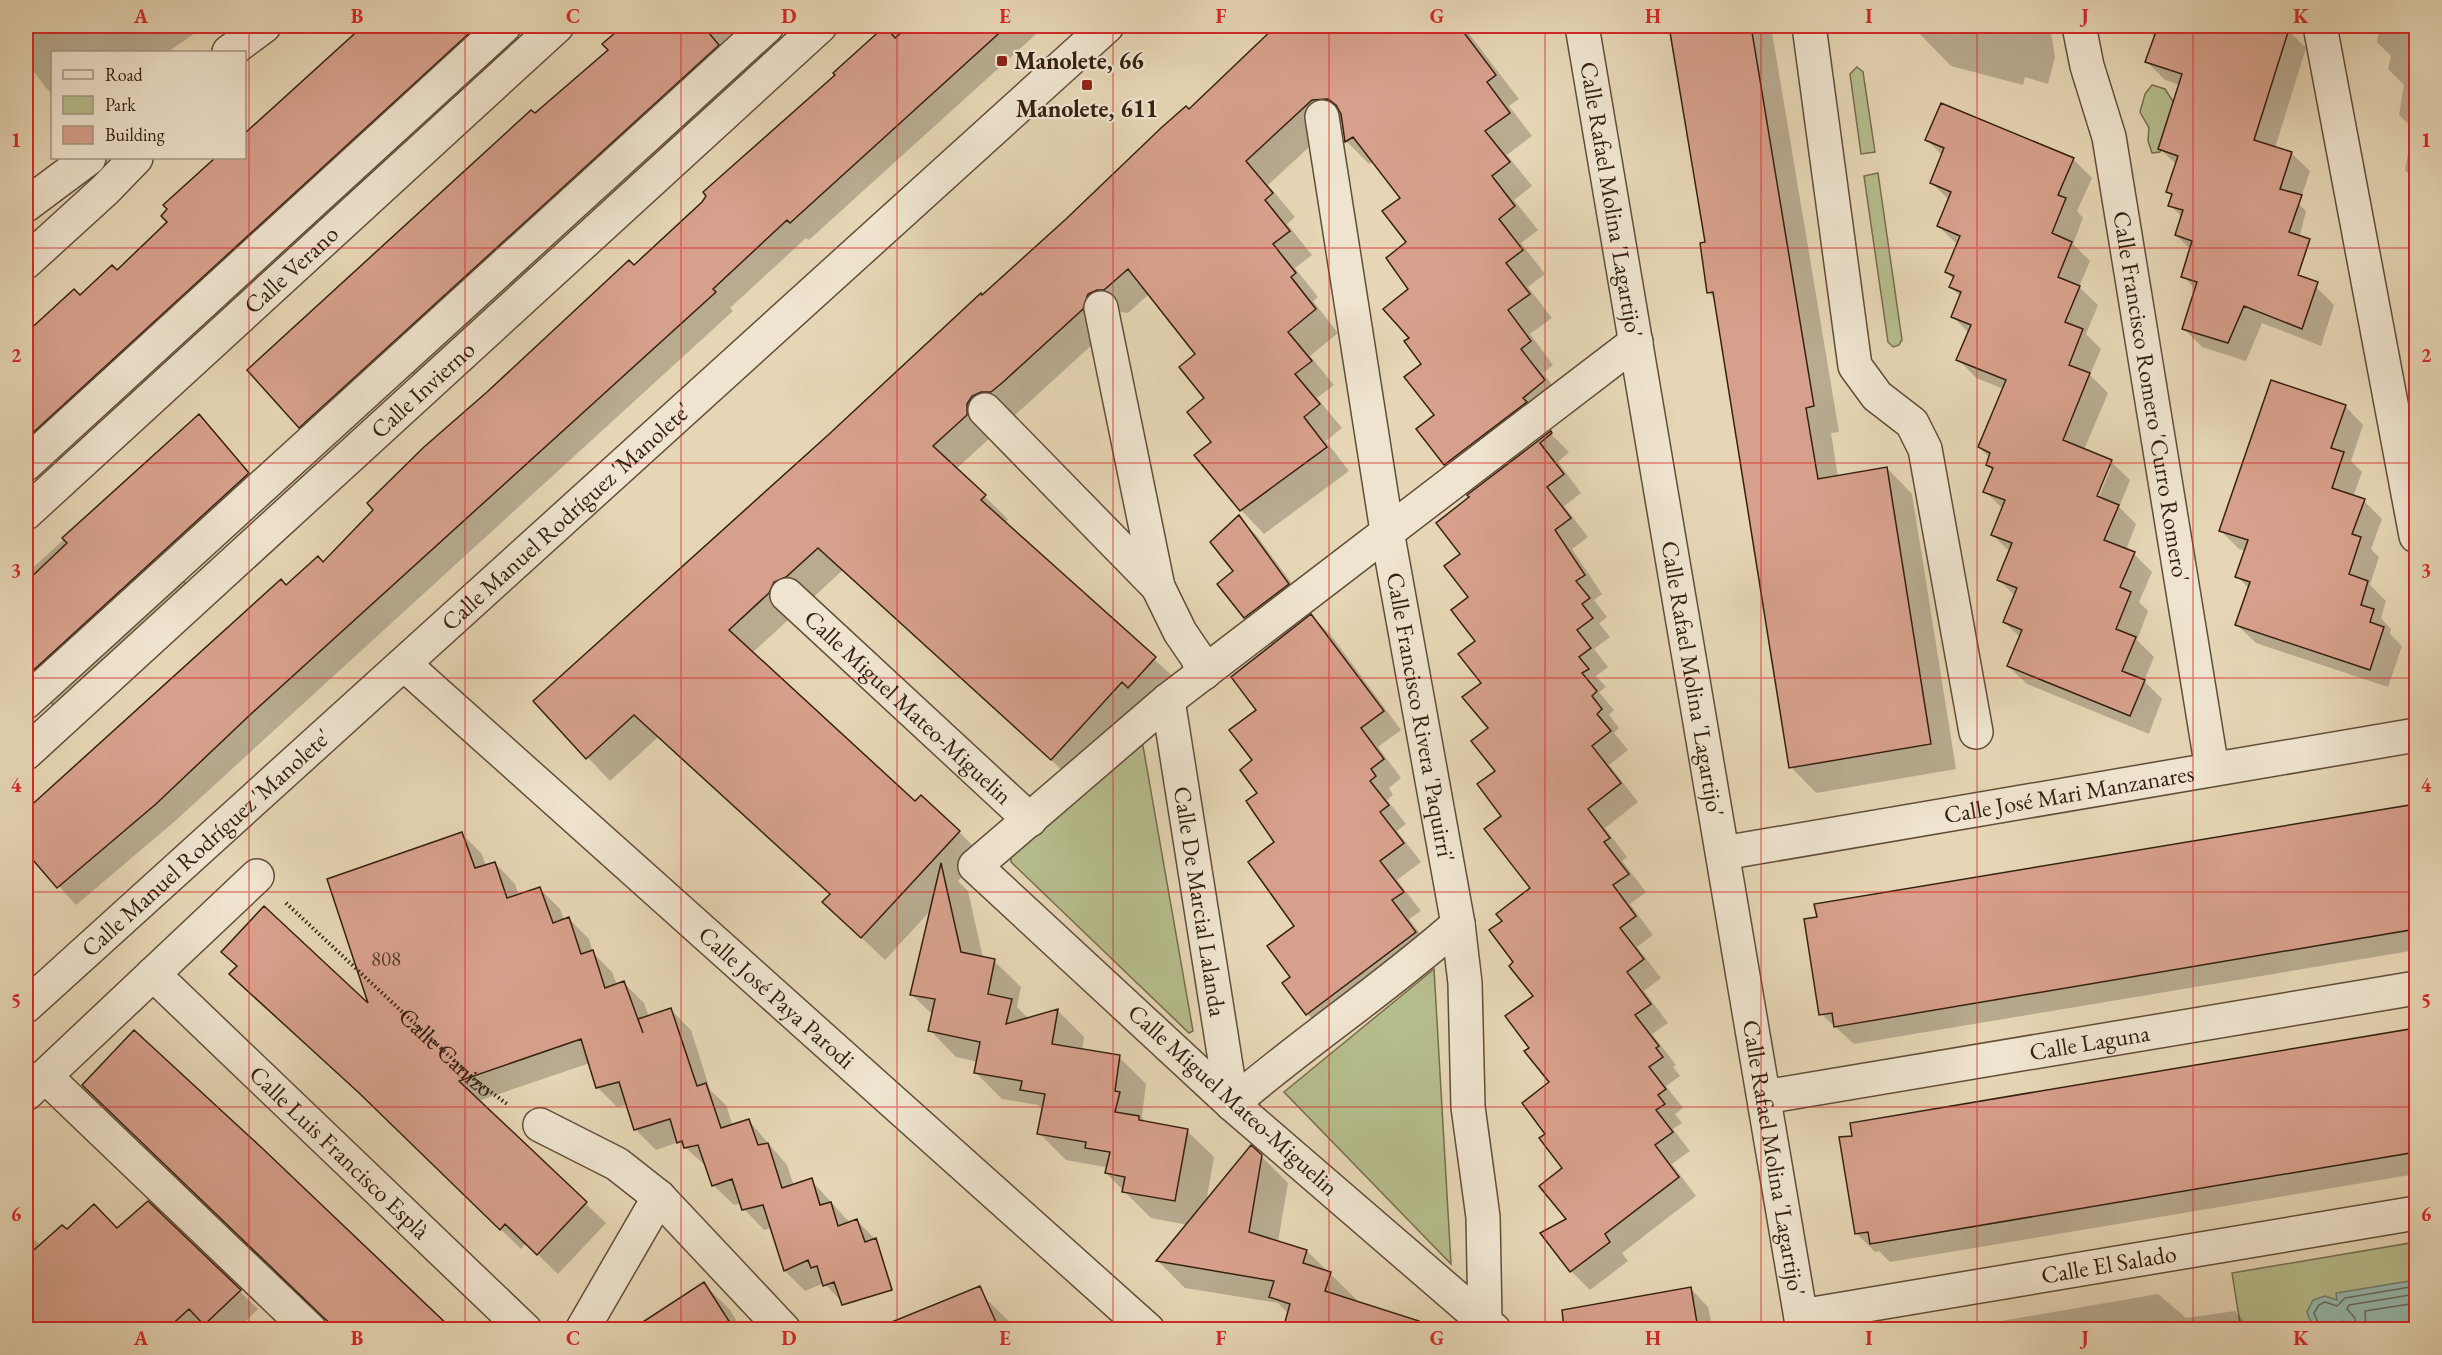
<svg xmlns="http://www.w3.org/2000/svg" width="2442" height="1355" viewBox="0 0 2442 1355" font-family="'EB Garamond',serif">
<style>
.green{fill:#b6bd8d;stroke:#766e4e;stroke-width:1.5}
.water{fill:#96b9ad;stroke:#6f7c6e;stroke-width:1.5}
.shadow{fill:#0003;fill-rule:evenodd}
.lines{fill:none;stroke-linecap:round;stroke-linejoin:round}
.shore{stroke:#666c5e;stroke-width:1.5}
.building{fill:#d7a08c;stroke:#352010;stroke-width:1.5}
.minor-casing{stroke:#614e39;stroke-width:36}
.path{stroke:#352010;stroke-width:4;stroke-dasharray:1.5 3;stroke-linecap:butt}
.minor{stroke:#efe4cf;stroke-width:33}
.grid{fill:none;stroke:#d62828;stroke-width:1.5;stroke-opacity:0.55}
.poi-dot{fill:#8f2418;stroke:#efe4cf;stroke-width:2}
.labels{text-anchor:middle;stroke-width:4.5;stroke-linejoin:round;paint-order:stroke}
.number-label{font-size:21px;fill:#5e402f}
.poi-label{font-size:24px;font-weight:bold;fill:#352010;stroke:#efe4cf;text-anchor:start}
.street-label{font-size:24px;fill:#352010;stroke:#efe4cf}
.neatline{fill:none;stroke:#d62828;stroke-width:2}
.grid-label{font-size:20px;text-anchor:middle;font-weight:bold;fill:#d62828}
</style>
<rect width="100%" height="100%" fill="#e6d6b5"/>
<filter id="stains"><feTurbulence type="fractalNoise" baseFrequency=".00333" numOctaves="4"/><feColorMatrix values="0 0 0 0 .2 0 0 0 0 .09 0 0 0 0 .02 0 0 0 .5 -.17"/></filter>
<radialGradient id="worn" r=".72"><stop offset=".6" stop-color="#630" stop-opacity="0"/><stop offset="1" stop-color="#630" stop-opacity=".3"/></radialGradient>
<path class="green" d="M1857,67L1863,72L1875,152L1861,154L1850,74Z
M2152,85L2165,89L2174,103C2169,120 2166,135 2160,152L2152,153L2148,141L2149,128L2140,112L2145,94Z
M404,137L407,144L318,232L303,225Z
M1878,173L1902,340L1899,345L1893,347L1888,342L1864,176Z
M527,266L531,271L418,375L414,374L413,371Z
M182,580L187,585L56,706L53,705L51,701Z
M1137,745L1143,746L1193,1031L1189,1033L1011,862V857Z
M1434,969L1451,1264L1284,1092Z
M2416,1242V1329H2241L2232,1273Z"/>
<path class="water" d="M2416,1280V1329H2343L2342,1321L2334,1329C2317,1330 2312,1328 2307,1312L2313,1300L2325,1296L2337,1300L2336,1293Z"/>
<path class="shadow" d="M26,26H205L168,52H52V95L26,62Z
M358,26H511L26,477V335L74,291L80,297L117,272L169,222L198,180L222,158H244L361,29Z
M625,26H783L318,445L300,427L535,115L610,50L604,44Z
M889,26H1045L809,240L806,238L730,308L733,311L174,822L76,905L26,850V813L281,581L287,587L323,564L704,203L708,196L705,192Z
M1278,26H1463L1519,99L1509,106L1532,136L1507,155L1532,186L1514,200L1538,230L1521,243L1545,274L1528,287L1552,318L1530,334L1553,365L1543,373L1567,404L1469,487L1445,464L1418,430L1436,416L1423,364L1411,339L1408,243L1402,198L1374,162L1369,164L1346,141L1343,122H1336L1268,185L1295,217L1287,224L1312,255L1295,268L1318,297L1313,301L1338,333L1310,356L1334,385L1317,398L1342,428L1326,441L1349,471L1264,534L1241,510L1196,456L1213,442L1197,354L1149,294L1128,313L1120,312L1111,318L1106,332L1025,406L1015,415L1005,414L990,438L956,469L1008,519L1005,523L1178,681L1075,782L843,570L752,653L916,803L959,832L982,855L958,881L968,891L983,958L994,961L1021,987L1017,1007L1029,1019L1058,1011L1084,1037L1082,1050L1119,1057L1146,1084L1142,1116L1145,1123L1187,1131L1214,1157L1206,1203L1261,1156L1288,1183L1278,1242L1307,1251L1357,1300L1356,1303L1383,1325L1395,1330H1292L1286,1323L1289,1314L1278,1303L1185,1288L1158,1261L1188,1225L1151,1218L1106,1173L1105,1167L1066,1160L1039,1133L1043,1110L1038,1105L1002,1099L976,1073L978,1062L956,1057L930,1030L933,1015L912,995L932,909L885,960L848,925L831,895L658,737L610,781L535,701L1189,111Z
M1668,26H1771L1839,432L1831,433L1838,477L1887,468L1912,494L1956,769L1816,793L1791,767L1716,300L1708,292L1707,243Z
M1920,26H2050L2055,57L2048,84L2025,77L2023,85L1951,66L1918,32Z
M2144,26H2275L2288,30L2306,48L2275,148L2291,153L2310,171L2299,204L2306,211L2289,279L2316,287L2334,305L2321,346L2262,323L2246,361L2202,347L2184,329L2196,290L2183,276L2191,250L2176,235L2182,217L2170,205L2173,197L2168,192L2177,165L2159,148L2180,85L2165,80L2147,62L2155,37Z
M2380,26H2416V181L2405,170L2413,128L2399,115L2404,85L2388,69L2391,56L2377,42Z
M1927,140L2073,159L2092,178L2077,211L2083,218L2073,244L2090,261L2079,287L2098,305L2086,334L2101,349L2090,375L2108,393L2084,450L2111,462L2130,480L2119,507L2136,524L2126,550L2134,554L2152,572L2139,602L2148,611L2137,640L2154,657L2144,681L2162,699L2149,734L2027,684L2008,666L2020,637L2004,622L2015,596L1999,580L2010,552L1993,535L2003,509L1985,491L1994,471L1987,465L1990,458L1979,447L2004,389L1976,378L1958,359L1969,333L1952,316L1960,296L1951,287L1954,280L1947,272L1957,244L1938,226L1949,200L1932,183L1943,156ZM2107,468H2111L2096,504L2093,503Z
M2345,406L2363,425L2351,461L2362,472L2353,497L2364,501L2382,519L2371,549L2379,557L2370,585L2386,601L2381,618L2391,629L2390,634L2402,646L2388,687L2256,643L2237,625L2249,589L2237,576L2245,551L2239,549L2221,531Z
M199,416L266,492L26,717V574Z
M1550,433L1569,452L1558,462L1581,493L1564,506L1588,537L1572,549L1602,594L1594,600L1607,617L1599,623L1610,637L1594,649L1608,667L1596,676L1606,687L1599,692L1614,710L1609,715L1619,728L1614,733L1628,750L1609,765L1638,802L1605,828L1627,857L1622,861L1646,892L1630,904L1653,935L1637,947L1661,978L1644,991L1668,1023L1652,1034L1676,1065L1673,1067L1680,1076L1666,1086L1683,1108L1675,1114L1682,1123L1673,1129L1690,1151L1672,1164L1696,1196L1622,1253L1628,1261L1590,1290L1571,1271L1543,1234L1568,1220L1564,1169L1547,1134L1551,1083L1531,1048L1535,996L1515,962L1504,921L1532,888L1503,816L1462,554L1438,523Z
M1239,518L1257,536L1306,603L1263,636L1219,584L1235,571Z
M1311,616L1330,634L1401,730L1378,747L1401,778L1389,788L1393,795L1387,800L1406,824L1397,831L1421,862L1397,880L1421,911L1409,919L1433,951L1326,1032L1307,1014L1292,978L1296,926L1276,842L1259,793L1254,760L1258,711Z
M2416,806V950L1854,1044L1821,1014L1816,906Z
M462,834L482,854L486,866L495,863L515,884L519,896L540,889L560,909L564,920L569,919L589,939L593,953L612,972L617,985L624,983L644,1003L649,1017L671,1010L691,1030L710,1090L726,1105L733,1126L749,1121L787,1165L794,1186L811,1180L850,1223L857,1221L877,1241L893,1289L845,1305L824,1283L805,1291L785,1271L771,1228L764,1230L744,1209L742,1203L734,1205L713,1185L707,1167L679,1142L656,1150L636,1130L628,1104L617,1107L597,1087L590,1063L478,1101L606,1223L558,1274L526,1243L521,1249L380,1112L372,1008Z
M2416,1029V1174L1890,1262L1879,1251L1875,1252L1856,1233L1852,1124Z
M134,1032L450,1330H337L102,1104Z
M148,1203L258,1309L237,1330H210L208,1327L205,1330H26V1242L32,1237L41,1246L67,1231L118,1230Z
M704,1284L730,1310L742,1330H673Z
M1690,1288L1708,1307L1713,1330H1618L1613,1302Z
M2158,1294L2186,1318L2235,1311L2252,1330H1949Z
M983,1296L1010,1322L1013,1330H902Z"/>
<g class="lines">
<path class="shore" d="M2321,1330L2314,1313L2319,1305L2325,1302L2337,1306L2345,1298L2416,1286
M2356,1330L2355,1318L2347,1309L2349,1305L2416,1294
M2366,1330L2365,1311L2416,1303"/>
</g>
<path class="building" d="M363,26H477L26,439V333L74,289L80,295L112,265L117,270L167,222L161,216L167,209L163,205L215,158H244V134Z
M623,26H703L719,45L299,428L247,370L531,110L535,113L608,50L602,44Z
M885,26L895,38L909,26H1007L790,223L787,220L713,289L716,292L252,713L156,804L57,888L26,852V810L281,579L286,585L318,556L323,562L373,510L367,503L424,447L487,392L629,260L634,265L702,202L706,196L703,192L835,75L833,73Z
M1276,26H1459L1496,75L1487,82L1510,113L1485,131L1510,162L1492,176L1515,206L1499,219L1523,250L1506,263L1530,294L1508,310L1531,341L1521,349L1545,380L1523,398L1527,402L1444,465L1416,429L1434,415L1404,377L1421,364L1404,341L1409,338L1383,309L1408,289L1386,258L1406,242L1382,211L1400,198L1353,137L1345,142L1341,114L1336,105L1328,99L1312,100L1246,161L1273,193L1265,200L1290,231L1273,244L1296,273L1291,277L1316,309L1288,332L1312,361L1295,374L1320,404L1304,417L1327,447L1240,511L1194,455L1211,442L1187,412L1204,398L1179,367L1195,354L1128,269L1104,290H1097L1088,294L1083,309L1002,383L991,392H981L972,396L967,404V415L933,446L986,495L981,500L1156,657L1128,688L1122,682L1051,760L818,548L786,577L774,582L769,593L729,630L915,801L921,795L960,831L861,938L822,902L830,894L634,715L586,759L533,701L827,436L981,293L982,295L1066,219L1161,128L1186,106L1189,109Z
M1669,26H1751L1814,406L1806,408L1818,479L1887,467L1931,744L1789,768L1713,292L1707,293L1700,243L1705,242Z
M2158,26H2290L2254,140L2292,152L2280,189L2302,195L2289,232L2310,239L2298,275L2318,282L2302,329L2244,306L2228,343L2182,329L2197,282L2181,277L2192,241L2175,235L2183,210L2168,206L2172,194L2166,192L2178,156L2158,149L2182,74L2145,62Z
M1941,103L2074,158L2058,195L2066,198L2052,233L2072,242L2058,277L2080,286L2065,322L2083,329L2069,365L2090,373L2063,440L2112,460L2097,496L2119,505L2104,540L2135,552L2120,587L2131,592L2116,629L2136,637L2122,671L2145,680L2130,716L2007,666L2022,630L2003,622L2017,588L1997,580L2012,543L1991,535L2005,500L1983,492L1993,468L1986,465L1990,453L1978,447L2006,380L1956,360L1971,325L1951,317L1961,292L1949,287L1954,276L1945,272L1960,236L1937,226L1951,192L1930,183L1944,148L1925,140Z
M2271,380L2346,405L2331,448L2344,452L2332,488L2365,499L2352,534L2361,537L2349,574L2368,581L2361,605L2374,609L2370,622L2384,627L2370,670L2235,625L2250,582L2235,577L2248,540L2219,531Z
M199,414L249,473L26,677V582L67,543L62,538Z
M1551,431L1552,433L1540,443L1564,474L1547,487L1571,518L1555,530L1585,575L1576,581L1590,598L1582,604L1593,618L1577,630L1591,648L1579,657L1589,669L1582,673L1597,691L1592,696L1602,709L1597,714L1611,731L1592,746L1621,783L1588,809L1610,838L1604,842L1629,874L1613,885L1636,916L1620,928L1644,959L1627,972L1651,1004L1635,1015L1659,1046L1656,1048L1663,1057L1649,1067L1666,1089L1658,1095L1665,1104L1656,1110L1673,1132L1655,1145L1679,1177L1605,1234L1610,1242L1570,1272L1540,1233L1566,1219L1539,1186L1562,1168L1539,1138L1545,1134L1522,1103L1549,1082L1524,1051L1529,1048L1505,1016L1533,996L1509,966L1513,962L1489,930L1502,921L1496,914L1530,888L1484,829L1501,816L1477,784L1495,771L1471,741L1488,728L1462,697L1481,683L1458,654L1475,641L1451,610L1468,597L1444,566L1460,554L1436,523L1469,497L1467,495Z
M1239,515L1289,584L1244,618L1217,584L1233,571L1210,542Z
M1311,614L1384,711L1361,728L1384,759L1371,769L1376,776L1370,781L1389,805L1380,812L1404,843L1380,861L1404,892L1392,900L1416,932L1306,1015L1282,983L1290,977L1267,946L1294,926L1248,862L1274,842L1246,801L1257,793L1240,770L1252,760L1229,730L1256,710L1231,677Z
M2416,804V929L1834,1027L1832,1013L1819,1015L1804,919L1817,917L1814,904Z
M462,832L475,868L495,862L507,898L540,887L553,923L569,917L581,954L593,950L605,988L624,981L643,1033L638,1019L671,1008L697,1086L706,1083L721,1128L749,1119L758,1145L768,1143L782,1188L812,1178L820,1205L831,1202L838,1226L857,1219L865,1242L876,1238L892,1290L842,1305L834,1282L823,1286L817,1266L811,1268L808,1260L784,1271L763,1205L742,1210L732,1179L712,1186L698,1145L684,1148L682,1141L677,1143L670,1119L634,1130L619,1082L596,1088L581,1039L459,1081L587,1202L537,1255L505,1224L500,1230L358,1092L229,974L237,966L221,952L264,906L368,1003L327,879Z
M941,863L961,952L995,959L988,994L1012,999L1006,1024L1058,1009L1052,1044L1120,1055L1115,1091L1120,1092L1115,1112L1139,1116V1120L1188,1129L1175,1201L1122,1192L1125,1177L1105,1173L1110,1152L1085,1148L1086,1142L1037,1134L1045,1094L1020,1090L1022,1081L974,1073L980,1042L928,1031L935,999L910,995Z
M2416,1028V1152L1870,1244L1868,1232L1855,1234L1839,1137L1852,1136L1850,1123Z
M134,1030L262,1148L452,1329H337L324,1318L82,1085Z
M1251,1145L1262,1155L1249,1232L1307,1250L1303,1263L1331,1272L1325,1291L1419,1321L1418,1329H1283L1290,1304L1269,1297L1274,1281L1156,1261Z
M148,1201L241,1290L204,1325L189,1309L167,1329H26V1257L62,1225L67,1229L94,1204L117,1228Z
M704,1282L734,1329H632Z
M980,1286L999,1329H878L877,1328Z
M1691,1287L1698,1329H1564L1562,1310Z"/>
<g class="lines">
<g class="minor-casing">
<g id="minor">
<path id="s2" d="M1582,26L1803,1330"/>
<path d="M1809,26L1855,366L1877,396L1912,423L1925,449L1976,732"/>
<path id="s3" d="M2079,26L2087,66L2109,137L2212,769"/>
<path d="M2320,26L2416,536"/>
<path d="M229,52L264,26"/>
<path id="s4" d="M1322,117L1387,531L1458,924L1465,983L1468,1107L1483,1217L1485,1320"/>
<path d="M26,205L89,158"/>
<path d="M26,262L105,190L136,158"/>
<path d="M1101,308L1158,587L1180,632L1197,657L1204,673"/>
<path d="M985,410L1158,587"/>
<path d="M26,464L504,26"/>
<path id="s5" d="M26,513L557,26"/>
<path id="s6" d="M787,595L1030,820"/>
<path id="s7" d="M404,664L1148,1330"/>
<path id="s8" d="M1168,700L1232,1104"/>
<path d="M26,702L767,26"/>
<path id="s9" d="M26,753L820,26"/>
<path id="s10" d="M1723,853L2416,735"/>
<path id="s11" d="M153,974L525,1330"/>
<path id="s12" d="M26,1006L1107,26"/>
<path d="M45,1076L310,1330"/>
<path d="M26,1094L257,876"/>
<path id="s13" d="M1764,1097L2416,988"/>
<path d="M1232,1104C1305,1041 1386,988 1458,924"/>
<path d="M540,1125L617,1164L659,1197L784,1330"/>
<path id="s14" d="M1801,1316L2416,1213"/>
<path d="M582,1330L659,1197"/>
<path d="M1494,1330L1232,1104L975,866L1168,700L1636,342"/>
</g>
</g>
<path class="path" id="s1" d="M286,903L476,1081L507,1104"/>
<use href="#minor" class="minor"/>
</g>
<path class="grid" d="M249,26V1330M465,26V1330M681,26V1330M897,26V1330M1113,26V1330M1329,26V1330M1545,26V1330M1761,26V1330M1977,26V1330M2193,26V1330M26,248H2416M26,463H2416M26,678H2416M26,892H2416M26,1107H2416"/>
<g class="poi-dot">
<rect x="996" y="55" width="12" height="12" rx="3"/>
<rect x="1081" y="79" width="12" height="12" rx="3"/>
</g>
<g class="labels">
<g class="number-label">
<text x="386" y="966">808</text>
</g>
<g class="poi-label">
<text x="1014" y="69">Manolete, 66</text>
<text x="1087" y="117" text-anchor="middle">Manolete, 611</text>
</g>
<g class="street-label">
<text dy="8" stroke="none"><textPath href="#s2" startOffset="176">Calle Rafael Molina 'Lagartijo'</textPath></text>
<text dy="8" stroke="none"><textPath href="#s5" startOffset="360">Calle Verano</textPath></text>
<text dy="8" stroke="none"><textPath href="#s9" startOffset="538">Calle Invierno</textPath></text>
<text dy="8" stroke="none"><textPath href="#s3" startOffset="378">Calle Francisco Romero 'Curro Romero'</textPath></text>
<text dy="8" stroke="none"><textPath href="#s12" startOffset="729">Calle Manuel Rodríguez 'Manolete'</textPath></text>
<text dy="8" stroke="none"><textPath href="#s2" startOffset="662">Calle Rafael Molina 'Lagartijo'</textPath></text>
<text dy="8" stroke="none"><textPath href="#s6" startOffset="165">Calle Miguel Mateo-Miguelin</textPath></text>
<text dy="8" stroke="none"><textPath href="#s4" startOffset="608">Calle Francisco Rivera 'Paquirri'</textPath></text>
<text dy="8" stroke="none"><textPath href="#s10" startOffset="351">Calle José Mari Manzanares</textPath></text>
<text dy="8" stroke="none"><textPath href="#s12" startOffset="243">Calle Manuel Rodríguez 'Manolete'</textPath></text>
<text dy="8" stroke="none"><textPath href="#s8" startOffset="204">Calle De Marcial Lalanda</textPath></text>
<text dy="8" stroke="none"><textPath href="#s7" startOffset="500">Calle José Paya Parodi</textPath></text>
<text dy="8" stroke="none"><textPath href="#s13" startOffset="330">Calle Laguna</textPath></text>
<text dy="8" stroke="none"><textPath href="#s1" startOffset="219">Calle Canizo</textPath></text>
<text transform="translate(1233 1100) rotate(42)" y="8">Calle Miguel Mateo-Miguelin</text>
<text dy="8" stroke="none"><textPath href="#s11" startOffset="258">Calle Luis Francisco Esplà</textPath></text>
<text dy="8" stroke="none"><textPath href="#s2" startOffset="1148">Calle Rafael Molina 'Lagartijo'</textPath></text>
<text dy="8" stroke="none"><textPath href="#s14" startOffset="312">Calle El Salado</textPath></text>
</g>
</g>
<rect width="2442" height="1355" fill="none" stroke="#e6d6b5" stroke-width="66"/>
<rect x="51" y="51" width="195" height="108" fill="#efe4cf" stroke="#a59683" stroke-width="1.5"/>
<rect x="63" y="70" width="30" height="9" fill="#efe4cf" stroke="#a59683" stroke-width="1.5"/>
<text x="105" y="81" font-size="18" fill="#352010">Road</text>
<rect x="63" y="96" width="30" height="18" fill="#b6bd8d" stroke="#a59683" stroke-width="1.5"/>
<text x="105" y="111" font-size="18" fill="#352010">Park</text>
<rect x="63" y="126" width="30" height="18" fill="#d7a08c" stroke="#a59683" stroke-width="1.5"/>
<text x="105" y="141" font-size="18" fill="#352010">Building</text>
<rect x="33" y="33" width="2376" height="1289" class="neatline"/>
<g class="grid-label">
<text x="141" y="23">A</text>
<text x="357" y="23">B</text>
<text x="573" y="23">C</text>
<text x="789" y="23">D</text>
<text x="1005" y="23">E</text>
<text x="1221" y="23">F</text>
<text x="1437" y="23">G</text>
<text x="1653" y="23">H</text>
<text x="1869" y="23">I</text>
<text x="2085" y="23">J</text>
<text x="2301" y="23">K</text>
<text x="16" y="147">1</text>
<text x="2426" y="147">1</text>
<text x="16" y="362">2</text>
<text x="2426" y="362">2</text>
<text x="16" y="577">3</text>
<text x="2426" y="577">3</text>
<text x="16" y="792">4</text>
<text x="2426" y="792">4</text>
<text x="16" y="1007">5</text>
<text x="2426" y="1007">5</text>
<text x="16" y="1221">6</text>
<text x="2426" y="1221">6</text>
<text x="141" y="1345">A</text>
<text x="357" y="1345">B</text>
<text x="573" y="1345">C</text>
<text x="789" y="1345">D</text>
<text x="1005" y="1345">E</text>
<text x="1221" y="1345">F</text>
<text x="1437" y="1345">G</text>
<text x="1653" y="1345">H</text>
<text x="1869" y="1345">I</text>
<text x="2085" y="1345">J</text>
<text x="2301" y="1345">K</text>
</g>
<rect width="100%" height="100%" filter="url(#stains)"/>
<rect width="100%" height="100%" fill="url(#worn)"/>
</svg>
